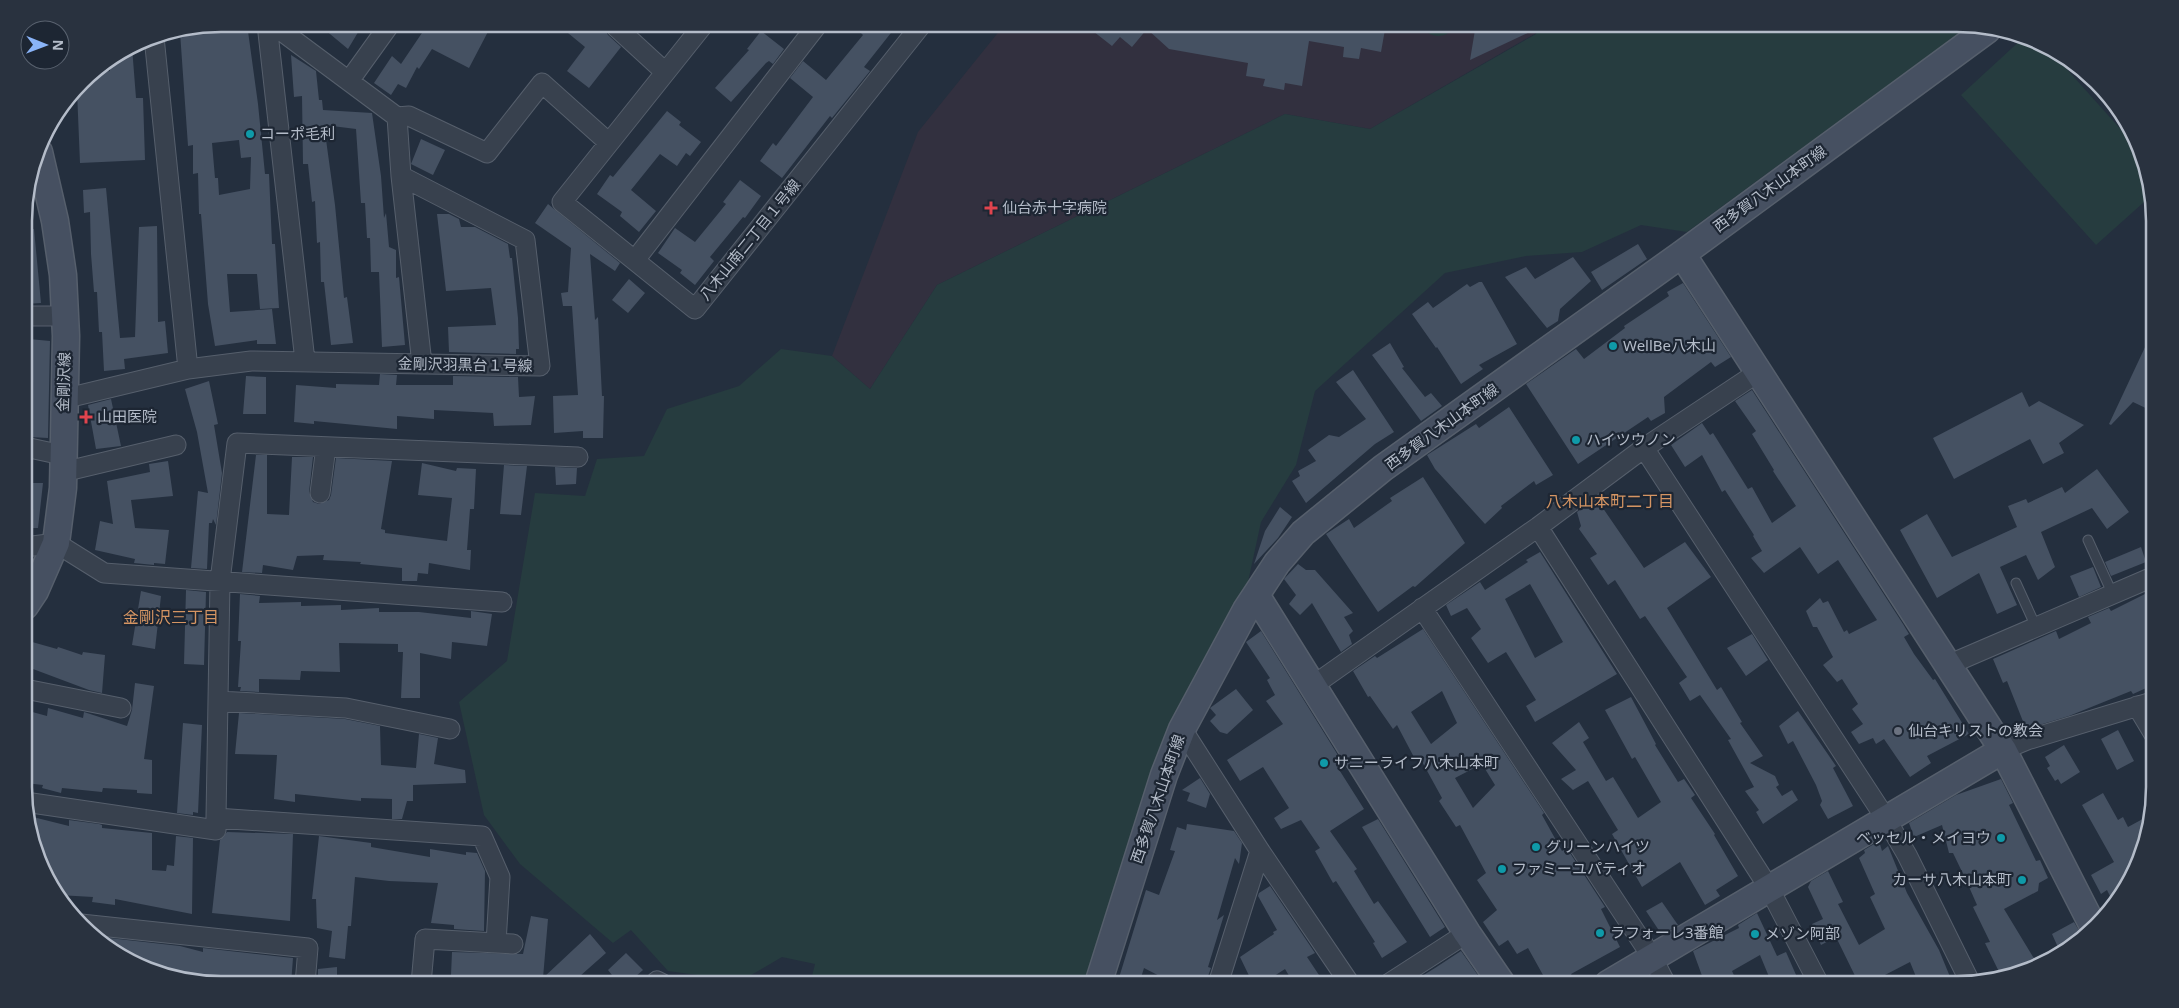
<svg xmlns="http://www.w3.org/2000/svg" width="2179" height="1008" viewBox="0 0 2179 1008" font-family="'Noto Sans','Noto Sans JP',sans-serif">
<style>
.medical{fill:#32303f}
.green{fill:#263c3f}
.building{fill:#455162;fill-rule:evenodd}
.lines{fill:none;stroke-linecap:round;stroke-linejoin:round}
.lane-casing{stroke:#565f6c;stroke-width:11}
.street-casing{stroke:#565f6c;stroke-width:21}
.secondary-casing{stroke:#565f6c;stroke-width:29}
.lane{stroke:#38414e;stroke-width:9}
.street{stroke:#38414e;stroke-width:19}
.secondary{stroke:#465061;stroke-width:26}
.culture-dot{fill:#0f9aa8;stroke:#1d2633;stroke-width:2}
.health-dot{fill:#e0444e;stroke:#1d2633;stroke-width:2}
.worship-dot{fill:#6b7280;stroke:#1d2633;stroke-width:2}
.labels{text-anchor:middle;stroke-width:4.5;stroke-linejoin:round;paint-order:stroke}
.poi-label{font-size:15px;fill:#b4bcc9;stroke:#1d2633;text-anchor:start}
.street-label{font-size:15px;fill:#b4bcc9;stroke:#1d2633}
.neighbourhood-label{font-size:16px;fill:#d59563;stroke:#1d2633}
.rim{fill:none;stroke:#b4bcc9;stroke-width:2.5}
</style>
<rect width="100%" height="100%" fill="#242f3e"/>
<path class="medical" d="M1005,24H1538L1536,33L1370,129L1285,114L937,285L870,389L832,356L918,132Z"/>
<path class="green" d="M1420,24H1455C1448,41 1428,39 1420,24Z
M1538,24H1958L1969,26L1687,232L1641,225L1582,252L1526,256L1445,273L1315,391L1296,465L1261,522L1248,582L1087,984H810L815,964L782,957L741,981L668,971L631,930L613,943L520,864L484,815L459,702L507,661L535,493L585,496L597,459L644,456L667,409L739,386L781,349L832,356L870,389L937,285L1285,114L1370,129L1536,34Z
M2024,37L2034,39L2046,46L2142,153L2153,194L2096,245L1961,95Z"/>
<path class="building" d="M221,24H247L258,104L265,174H269L272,244H275L279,308L260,309L257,274H227L230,312L272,309L276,344H257V340L215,346L208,304L201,214H199L198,173L193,174V145L188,146L180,32ZM239,140L241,158L251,157L250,189L219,195L218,178H215L212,143Z
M318,24H363L348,49Z
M428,24H449L458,31L462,24H492L469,68L432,49L419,69L417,67L406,88L398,84L391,95L374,83L392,56L401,64Z
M557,24H602L608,35L621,47L589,88L567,71L585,47Z
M866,24H898L864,67L870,71L832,118L830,116L782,178L760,161L773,143L776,146L813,97L790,78L803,61L826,80L863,35L860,32Z
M1084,24H1386L1381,52L1361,48L1359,59L1343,57L1344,47L1309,41L1302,86L1285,83L1284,90L1263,86L1265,79L1246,76L1248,63L1169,49L1147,29L1132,47L1120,37L1112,46Z
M1476,24H1547L1470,60Z
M761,31L784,49L773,64L769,61L766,63L731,102L715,88L749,50L747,49Z
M132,47L136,98H143L145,160L80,163L77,91L91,73L110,71V61Z
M291,55L316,71L319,100H322L323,110L372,113L381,176L384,218L386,213L389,247L396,250V278L399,277L405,345L382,347L379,272H371L370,238H367L365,203H361L356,129L324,125L335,205L344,298L347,297L353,343L331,345L324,282H321L320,242L317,243L315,201L312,202L308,164H303L302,96L294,97Z
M667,111L681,122L679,125L701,142L690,156L686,153L677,166L660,154L631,190L656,211L639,232L620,216L622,212L597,194L610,175L613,177Z
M421,139L445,150L433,175L411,164Z
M740,180L761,196L745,218L743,217L710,257L714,261L695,285L680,273L682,270L658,253L675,228L695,242L726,204L723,202Z
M106,188L120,338L135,337L139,227L157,226L158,322L165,321L168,353L124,359L125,369L104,371L102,332H99L97,292H94L91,254L90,212L84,213L83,190Z
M548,204L620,263L615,271L590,254L595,320L598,317L602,396H604L603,438H583V431L554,433L553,396L578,395L572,306H563L561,293L568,292L571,248L535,223Z
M437,214H449L459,219L461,227H475L508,244L510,258H512L518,318L519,349H516V354L449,352L448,327L496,325L491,288L446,291Z
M34,229L41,303L24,304V230Z
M1638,244L1647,259L1602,290L1591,272Z
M1573,257L1591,281L1560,309L1558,321L1547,328L1505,277L1526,267L1535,279Z
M629,279L645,293L628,313L612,300Z
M1479,282H1482L1517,344L1479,365L1483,369L1461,384L1437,347L1436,348L1412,314L1428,302L1433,308L1467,284L1470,287Z
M1683,283L1731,357L1715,367L1711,362L1664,397L1665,413L1651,421L1648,417L1578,464L1526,384L1576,349L1584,359L1625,328L1624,326L1669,296L1667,292Z
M2154,328V412L2133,402L2111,425L2109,424Z
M29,339L50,341L48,438L30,437L31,382H27Z
M1390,343L1404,367L1402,368L1425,397L1431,393L1442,406L1421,421L1372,355Z
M1353,370L1394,432L1375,444L1306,503L1292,481L1300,476L1298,471L1316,461L1308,450L1329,435L1339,437L1366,419L1336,382Z
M380,374L397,375L396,385H453V376L518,377L519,397L535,396L531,425L494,426L493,413L434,410V419L397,416V429L314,421V424L294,422L296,385L336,388V384L379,385Z
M246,376L266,377V414H243Z
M209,381L218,424L214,425L222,473L216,525L213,519L212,523H209L207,569L191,568L198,491L208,493L197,432L185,389Z
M1752,390L1903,624L1909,634L1904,637L1914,654L1933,680L1935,679L1969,734L1927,756L1931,763L1910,777L1884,739L1876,744L1873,738L1859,744L1851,732L1863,724L1852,709L1858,704L1842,679L1837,682L1823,665L1833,657L1817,627H1813L1806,611L1820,598L1823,603L1828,601L1844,632L1847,630L1849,634L1877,620L1838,560L1818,574L1800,547L1764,573L1751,558L1762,551L1753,536L1754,535L1725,490L1722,492L1702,455L1685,467L1671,445L1702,423L1710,435L1713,433L1748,489L1752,487L1772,523L1796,506L1773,471L1774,470L1752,434L1756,431L1735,401Z
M2022,392L2029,407L2039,401L2084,425L2059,443L2064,453L2043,464L2030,439L1954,479L1933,438Z
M111,399L121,446L96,449L88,405Z
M1509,407L1553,475L1536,485L1534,481L1501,506L1502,508L1485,524L1435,469L1427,455L1476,424L1479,428Z
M256,455H267V514L289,515L292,457H313L309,492L313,502L319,504L329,500L331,495L336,458L392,461L381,529L385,530V533L447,541L452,498L418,495L422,463L456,471L457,468L476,469L474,509H470L467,550H471L470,570L429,563L428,574L418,573L417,581H402V568L360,564L361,562L323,560L324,555L297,556L293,570L263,565L262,573L242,572Z
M168,461L173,496L131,500L135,528L169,530L165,564L154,563V565L134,563L135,559L95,550L100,521L113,524L107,481L150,472L149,464Z
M504,465L527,466L521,515L500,514Z
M555,467L577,468L576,484L556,485Z
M2097,469L2129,512L2107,529L2092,508L2041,532L2055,567L2038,580L2026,555L2000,567L2017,605L1997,614L1979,573L1937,598L1900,530L1927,514L1952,557L2017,527L2008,506L2026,499L2028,503L2062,487L2065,493Z
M1423,477L1465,543L1415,587L1413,586L1378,612L1326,534L1349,519L1354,528L1392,501L1390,498Z
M26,483H43L38,528H25Z
M1596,498L1644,568L1685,542L1711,577L1667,608L1717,690L1721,687L1742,722L1740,723L1763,756L1750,763L1775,776L1779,785L1776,787L1782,796L1792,790L1798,800L1763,824L1756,812L1759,810L1745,791L1754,787L1728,740L1731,739L1700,695L1690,701L1679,683L1687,677L1645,616L1640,619L1615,580L1608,585L1590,558L1597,554L1579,529L1581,526L1577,512Z
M1280,507L1292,517L1278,538L1254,564L1265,531Z
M2141,547L2146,562L2111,576L2105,562Z
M1540,552L1617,674L1535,722L1526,706L1536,700L1506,652L1488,663L1471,638L1481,629L1467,608L1451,616L1446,605L1480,582L1485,590L1528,562L1526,560ZM1530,584L1563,642L1535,658L1505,599Z
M1298,564L1306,570H1315L1353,613L1344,617L1353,631L1349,635L1352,644L1341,652L1312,603L1300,615L1289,604L1296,595L1284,579Z
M2093,567L2101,587L2079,597L2070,576Z
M186,590L206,592L204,665L184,664Z
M141,591L161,596L155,649L132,645Z
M2147,593L2155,607V684L2133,694L2131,691L2069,716L2026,729L2007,681L2003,683L1993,659L2056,631L2059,639L2091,623L2088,617L2109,608L2111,611Z
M240,594L260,596L259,603L301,602V606L341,605V610L379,608V612H419L471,618V611L492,614L487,646L452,642L451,659L420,653V698H401L403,652H398V644L339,643L340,672L301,671L300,680L259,679V692L240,691L241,687H238L241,641H238Z
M1423,629L1544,813L1542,815L1562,851L1564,850L1568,855L1570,853L1605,907L1601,909L1620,947L1571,974L1576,984H1548L1528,948L1517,954L1508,940L1499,946L1483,922L1497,910L1477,880L1486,873L1460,825L1456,827L1439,801L1442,798L1420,758L1416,761L1397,725L1393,729L1370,696L1368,697L1353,671L1375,656L1377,658ZM1442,691L1457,723L1431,744L1411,712ZM1482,764L1495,785L1473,808L1455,778Z
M1261,631L1344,765L1338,768L1364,809L1330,831L1357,869L1354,871L1374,904L1378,901L1407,942L1382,958L1373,943L1375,942L1336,881L1333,883L1315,851L1320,848L1301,820L1281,829L1274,818L1289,808L1263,767L1240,781L1227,760L1283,724L1266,701L1275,695L1267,680L1270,678L1246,642Z
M1752,634L1768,660L1746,676L1727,648Z
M25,640L57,649L58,647L82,655L83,652L105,655L102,693L89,690L25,666Z
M135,683L154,686L144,759L152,760V794L137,793V790L103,788L102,792L62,788L61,793L42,788L43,785L25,783V710L47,716L48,708L83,718L84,712L127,726L132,710Z
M1236,689L1253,710L1227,734L1220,732L1210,721L1216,715L1210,708Z
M1631,697L1656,744L1655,745L1678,782L1684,779L1695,795L1691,798L1715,834L1714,835L1738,876L1716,890L1720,896L1705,905L1680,862L1642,887L1612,834L1618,830L1588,781L1573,790L1561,779L1576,770L1552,743L1579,722L1589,738L1583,742L1606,781L1613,777L1638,818L1661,802L1635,757L1632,759L1605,710Z
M1798,711L1836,766L1833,768L1853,806L1828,819L1820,805L1822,801L1816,785L1793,741L1788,744L1779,726Z
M239,713L345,719L380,726L381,765L416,768L419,734L438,738L434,764L465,770L466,783L413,785V801H407L402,819H392V799L361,798V801L295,794V802L274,799L277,755L235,754Z
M183,723L202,725L198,813L193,812V815L177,813Z
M2118,730L2134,761L2117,770L2101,739Z
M2064,745L2080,772L2061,784L2058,779L2055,781L2047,768L2050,766L2045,757Z
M1200,778L1210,794L1206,808L1187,801L1190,793L1182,790Z
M2001,779L2013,803L2009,805L2036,861L2040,860L2048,878L2039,883L2038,891L2004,909L2038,965L2022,974L2002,978L1985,943L1990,942L1973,907L1977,905L1966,880L1953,853H1949L1942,825L1914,837L1909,823L1956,795Z
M2103,793L2118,820L2123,817L2128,827L2150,815L2140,863L2114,904L2107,890L2101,894L2091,875L2114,862L2082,805Z
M33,817L69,826V820L99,824L102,825V828L152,833V870L166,871L167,865L174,866L176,836L193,838L192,914L115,899V905L92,902L93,897L58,895L39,862L30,830Z
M1378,819L1445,927L1430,937L1362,827Z
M1187,824L1234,831L1242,843L1239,864L1235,858L1217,920L1224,915L1208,967L1211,968L1205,984H1175L1144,968L1139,984L1118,981L1146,890L1159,895L1175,851L1170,850L1177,827L1186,830Z
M227,832L293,834L290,921L212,913L220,840Z
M319,836L371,843V847L430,857V849L466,855V852L477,853L485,871L484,931L454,929V925L431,923L438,883L389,881L355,877L351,926H348L345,959L329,957L332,931L317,928L316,899H312Z
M1879,841L1882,851L1888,846L1907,893L1939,950L1953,984H1919L1910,962L1883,976L1887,984H1859L1836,937L1821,945L1812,924L1823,919L1808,887L1811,881L1828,871L1843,902L1838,904L1859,945L1885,929L1870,897L1875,894L1859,858L1865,853L1864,850Z
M1270,886L1315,953L1307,957L1325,984H1294L1285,969L1262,984H1253L1240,957L1274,934L1273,932L1277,930L1258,896L1259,893Z
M1662,902L1678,925L1662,935L1646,911Z
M1757,913L1777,956L1786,952L1800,984H1772L1760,955L1732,971L1738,984H1705L1693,951L1739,928L1738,925Z
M531,916L548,919L543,978L590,934L606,953L571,984H536L505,980V983L486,980V977L451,975L452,952L523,954Z
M2074,922L2083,937L2061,954L2052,934Z
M109,938L180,946L203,952V948L293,958L291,984H265L233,980L232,984L145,969L107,947Z
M1461,951L1484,984H1409L1435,968Z
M626,953L643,970L627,984H619L608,970Z
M337,967V984H318V969Z"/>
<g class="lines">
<g class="lane-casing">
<path id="lane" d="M2088,540L2113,595
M2016,583L2036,627"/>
</g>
<g class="street-casing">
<path id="street" d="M267,24L305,361
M704,24L562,202L695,309L922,24
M616,27L665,72
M154,37L188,369
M349,81L390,24
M397,117L409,116L487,153L542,83L609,143
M401,176L422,364
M635,260L818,24
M24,316H65
M63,399L188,369L251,361L540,366L525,240L401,176L397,117L272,24
M25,447L62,455
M1644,448L1886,819L1907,855L1971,984
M63,472L176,445
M320,493L326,447
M1538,527L1769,888L1819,984
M25,547L56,543L104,573L502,602
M1422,608L1652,957L1666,984
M1948,665L2155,576
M1311,687L1538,527L1644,448L1757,373
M25,689L121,708
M218,701L346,708L450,729
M2137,706L2155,736
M1182,729L1260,851L1350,984
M2003,750L2027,740L2155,701
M25,802L216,830V818L482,836L500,877L496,943
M216,818L220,581L237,443L578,457
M81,924L308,948L305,984
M421,984L425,939L513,944
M654,984L657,981L663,984
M1218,984L1260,851
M1388,984L1467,933"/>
</g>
<g class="secondary-casing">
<path id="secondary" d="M1682,254L2003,750L2094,928
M1256,595L1467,933L1502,984
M25,606L35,591L56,543L63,488L66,336L63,275L55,221L39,152
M1098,984L1164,775L1182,729L1246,610L1277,563L1303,533L1383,468L1682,254L1987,30
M1608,984L2003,750"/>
</g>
<use href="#lane" class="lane"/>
<use href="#street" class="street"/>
<use href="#secondary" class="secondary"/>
</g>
<g class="culture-dot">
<circle cx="250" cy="134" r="5"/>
<circle cx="1613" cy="346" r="5"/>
<circle cx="1576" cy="440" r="5"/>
<circle cx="1324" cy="763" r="5"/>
<circle cx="2001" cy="838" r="5"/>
<circle cx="1536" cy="847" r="5"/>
<circle cx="1502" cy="869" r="5"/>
<circle cx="2022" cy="880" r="5"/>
<circle cx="1600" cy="933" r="5"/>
<circle cx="1755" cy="934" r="5"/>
</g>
<g class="health-dot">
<path d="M988.5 200.5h5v5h5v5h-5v5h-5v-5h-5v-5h5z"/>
<path d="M83.5 409.5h5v5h5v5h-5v5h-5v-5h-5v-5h5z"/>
</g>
<circle class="worship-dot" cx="1898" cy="731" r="5"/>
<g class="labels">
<g class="poi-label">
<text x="260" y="139">コーポ毛利</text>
<text x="1002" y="213">仙台赤十字病院</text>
<text x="1623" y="351">WellBe八木山</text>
<text x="97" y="422">山田医院</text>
<text x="1586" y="445">ハイツウノン</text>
<text x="1908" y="736">仙台キリストの教会</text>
<text x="1334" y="768">サニーライフ八木山本町</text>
<text x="1991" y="843" text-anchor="end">ベッセル・メイヨウ</text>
<text x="1546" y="852">グリーンハイツ</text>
<text x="1512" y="874">ファミーユパティオ</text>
<text x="2012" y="885" text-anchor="end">カーサ八木山本町</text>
<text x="1610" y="938">ラフォーレ3番館</text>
<text x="1765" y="939">メゾン阿部</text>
</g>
<g class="street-label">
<text transform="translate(1770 189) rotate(-36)" y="5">西多賀八木山本町線</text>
<text transform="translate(750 240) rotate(-51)" y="5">八木山南二丁目１号線</text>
<text transform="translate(465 365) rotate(1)" y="5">金剛沢羽黒台１号線</text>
<text transform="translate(64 382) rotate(-88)" y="5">金剛沢線</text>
<text transform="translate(1442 427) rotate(-36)" y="5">西多賀八木山本町線</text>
<text transform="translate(1158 799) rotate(-71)" y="5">西多賀八木山本町線</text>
</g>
<g class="neighbourhood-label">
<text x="1610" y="507">八木山本町二丁目</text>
<text x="171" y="623">金剛沢三丁目</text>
</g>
</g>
<path d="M0 0H2179V1008H0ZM221 32H1957A189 189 0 0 1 2146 221V787A189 189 0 0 1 1957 976H221A189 189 0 0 1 32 787V221A189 189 0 0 1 221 32Z" fill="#29323f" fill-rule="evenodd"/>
<path class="rim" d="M221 32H1957A189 189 0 0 1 2146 221V787A189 189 0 0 1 1957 976H221A189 189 0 0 1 32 787V221A189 189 0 0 1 221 32Z"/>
<g transform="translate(45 45) rotate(91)"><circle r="24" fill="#1d2633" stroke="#59626f"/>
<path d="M0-4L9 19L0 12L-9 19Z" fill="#8ab4f8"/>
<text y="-8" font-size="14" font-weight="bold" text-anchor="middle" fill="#b4bcc9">N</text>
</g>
</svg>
